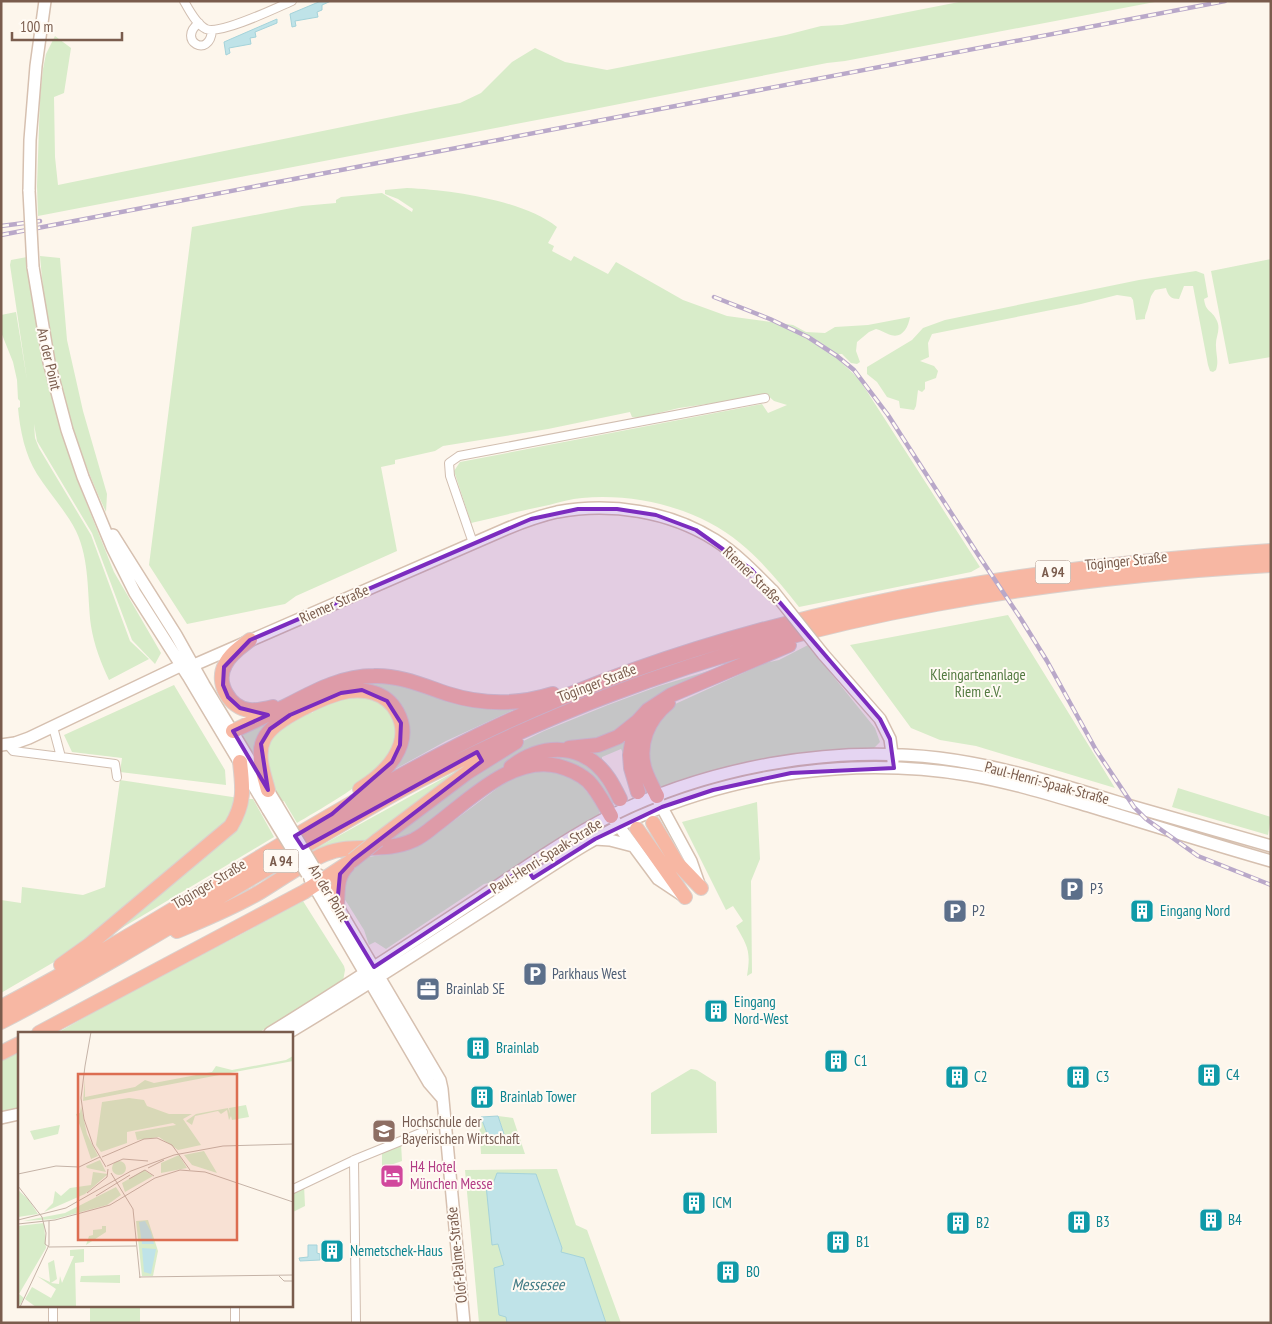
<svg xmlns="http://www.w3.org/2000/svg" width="1272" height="1324" viewBox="0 0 1272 1324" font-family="'PT Sans Narrow',sans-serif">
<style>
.green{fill:#d8ecc9}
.water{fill:#bfe3e8;stroke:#a5d3da}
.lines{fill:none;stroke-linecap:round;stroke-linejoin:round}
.street-casing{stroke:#d1beb0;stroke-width:10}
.secondary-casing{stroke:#d6c0b0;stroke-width:14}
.highway-casing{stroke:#dad1cd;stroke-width:16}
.street{stroke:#fff;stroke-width:8}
.secondary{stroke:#fff;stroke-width:11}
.highway{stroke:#f7b7a3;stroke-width:14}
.rail-casing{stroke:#b9a8c9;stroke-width:4.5}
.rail{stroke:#fffaf3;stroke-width:2.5;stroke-dasharray:8;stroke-linecap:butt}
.secondary-bridge-casing{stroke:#d6c0b0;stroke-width:14;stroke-linecap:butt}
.highway-bridge-casing{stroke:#dad1cd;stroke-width:16;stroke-linecap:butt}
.secondary-bridge{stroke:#fff;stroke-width:11}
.highway-bridge{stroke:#f7b7a3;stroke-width:14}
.marked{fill:#7b2cbf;fill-opacity:0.2;stroke:#7b2cbf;stroke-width:4;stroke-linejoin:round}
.labels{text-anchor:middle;stroke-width:4;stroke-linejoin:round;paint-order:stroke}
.shield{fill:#fffaf3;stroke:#a28b7f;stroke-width:1}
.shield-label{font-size:14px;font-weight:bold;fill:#7a5c4d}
.street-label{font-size:15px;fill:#7a5c4d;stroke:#fffaf3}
.park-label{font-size:15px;fill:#537a41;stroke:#fffaf3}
.service-label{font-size:15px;fill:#4e5e75;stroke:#fffaf3;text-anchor:start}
.culture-label{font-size:15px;fill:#0d838f;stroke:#fffaf3;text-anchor:start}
.education-label{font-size:15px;fill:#785e54;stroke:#fffaf3;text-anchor:start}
.hotel-label{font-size:15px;fill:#b23c85;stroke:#fffaf3;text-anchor:start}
.water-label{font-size:16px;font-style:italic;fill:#437c86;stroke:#fffaf3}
.inset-road{fill:none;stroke:#c5b3a7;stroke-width:1}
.view{fill:#dc6d51;fill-opacity:0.15;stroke:#dc6d51;stroke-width:2.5}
.inset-edge{fill:none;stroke:#7a5c4d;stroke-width:2.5}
</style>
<rect width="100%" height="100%" fill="#fdf6ec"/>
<path class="green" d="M964,1H1160L845,61L827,63L584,111L38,216L37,186L40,97L43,69L46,54L55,36L71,48L64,93L54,97L55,157L58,185L460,103L481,93L512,62L535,48L565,62L607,70L786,35L821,26L842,25Z
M407,188C451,190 523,200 557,227L548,243L554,246L552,251L571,261L574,256L608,274L616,262L683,300L727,316L793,325L806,332L825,333L835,327L868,325L910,317C908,329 901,340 888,334C883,332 881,330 876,329L869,332L857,342L856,351L860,362L857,364L851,363L842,354H839L840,361L859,379L980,567L971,572L799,607C781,584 762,561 740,543C698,508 636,493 582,498C571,499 560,502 549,505C523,510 497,517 471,523L454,471L460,462L762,404L768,413L787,405L774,401L765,393L757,397L679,408L638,418L632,417L630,412L548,429L443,446L435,451L395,460V464L381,467L397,551L296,596L285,604L187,624L149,565L192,227L302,206L336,203V200L341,197L382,193L412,212L413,209L398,199L385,194V190Z
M40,256L60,258L67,340L83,411L107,494L106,512C68,431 47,345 40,256Z
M27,257L40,344L50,388L76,477L114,572L161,653L155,664L132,640L92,533L37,441L34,424L35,438L39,448L91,535L130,641L149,659L109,680C101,663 94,645 91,626C87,595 90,560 76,531C66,511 49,493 37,474C25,455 20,430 18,408L20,407V401L18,399L17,380L13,362L1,332V315L16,312L27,380L10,265L11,260Z
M1271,259V357L1229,364L1211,271Z
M1196,271L1204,274L1208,297L1204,299C1206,313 1211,309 1216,319C1222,329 1215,337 1216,346C1216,355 1219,361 1216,370L1213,372L1210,371L1208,365L1193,286H1184L1179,299C1171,299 1168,296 1166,288L1155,290C1149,298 1151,298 1148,307C1147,312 1145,313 1145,319L1136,320L1133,300L1131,297L1117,295L1081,304L932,334L928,343L929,357L920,361L934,366L938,371L936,378L925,382V389L922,392L918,390L916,406L914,410L900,408L899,401L887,397L877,382L867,374V367L912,340L923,328L945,320L1139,280Z
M1008,615L1115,788L976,746L940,740L911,728L850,645Z
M808,645L875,728L880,742L874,748L664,789L657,784L651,773L647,754L650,733L673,705L765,663L779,660Z
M741,661L635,717L612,735L515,759L416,835L384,842L515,745L544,731L608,705L659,686Z
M381,680L524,705L446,741L390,772L408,738L381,688L281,716L257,767L240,736L245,730L358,682Z
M174,685L225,770L226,785L120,772L122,758L72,752L64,735Z
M365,693L393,712C394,720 398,730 398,738C398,767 320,809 297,823L284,801L282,802C267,774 251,741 287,722C296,718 302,713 312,713C326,700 346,696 365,693Z
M630,732L625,757L621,749L602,757V761L584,750Z
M554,753L586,762L607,784L614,802L610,804C582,767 578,758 529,759Z
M478,759L377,838L360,845L315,854L313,850Z
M550,768L575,777L600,808L599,818L493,882L484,884L386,949L375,942L369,945L364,930L344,898L345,875L350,867L368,857L388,854L410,848L432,837L503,784L527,770Z
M120,780L239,798L234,810L224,824L107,922L54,962L1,993V900L21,903L22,887L83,895L105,887Z
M1178,788L1271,817L1268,835L1172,807Z
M246,799H253L274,837L105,938L220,841Z
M757,802L760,859L751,881L752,973L747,976C751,951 748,947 736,926L743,921L733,906L726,910L682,822Z
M303,901L344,966L345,970L343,981L310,1002L258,1033H57L161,974L234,938Z
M19,1052V1108L1,1112V1061Z
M691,1069L697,1070L716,1082L717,1133L651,1134V1093Z
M498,1116L513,1118L525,1154H481L479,1117H481L489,1139L504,1133Z
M401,1143L402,1161L382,1168V1151Z
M557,1169L576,1225L587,1230L621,1323H479L465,1170Z
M304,1185L305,1206L291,1213V1192Z
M90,1305H140V1323H90Z"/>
<path class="water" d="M321,1H331L322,5V10L317,12L318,17L295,21L296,26L292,27L290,14Z
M277,19V23L255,32L256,37L250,38L251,44L229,48L230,53L226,55L224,42Z
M498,1116L504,1134L489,1139L481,1117Z
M497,1173L536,1174L562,1248L561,1252L584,1258L606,1323H507L506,1317L499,1315L494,1268L504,1265L498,1244L492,1245L486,1185L493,1184Z
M308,1245H317V1253L320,1254V1260L300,1261L299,1258L308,1257Z"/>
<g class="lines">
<g class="street-casing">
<path id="street" d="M184,1C189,10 196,24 206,29C220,35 276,8 292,1
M199,23C176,40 210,60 212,30
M473,543L450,476L449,463L459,456L765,398
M53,727L61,757L115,764L117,777
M8,745L13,751L61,757
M354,1160L356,1323
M291,1190L354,1160L423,1132
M53,1305V1323
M235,1305V1323"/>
</g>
<g class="secondary-casing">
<path id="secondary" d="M29,191L30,140L36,66L45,1
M33,267L49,362L67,430L83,477L112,547L135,593L188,676L268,810
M113,535L176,635L204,685L277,805
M823,654L880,719L890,739L893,761
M194,665L506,529C523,522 539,516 557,512C610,502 669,511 715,540C737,554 755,573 773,591
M1,745L15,743L29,738L180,666
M659,802L691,861L699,884
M615,821L658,879L682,895
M595,839L610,840L633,846
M319,875L440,1080L442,1089L464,1323
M310,879L429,1083L442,1098
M270,1033C342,989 411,943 481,897C523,869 565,839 610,816C709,767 829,745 939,758C1003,766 1063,785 1124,804C1173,818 1222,832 1271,846
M288,1033C362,989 433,942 505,896C549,868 591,838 638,817C741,772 857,757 968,775C1010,782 1051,795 1092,807C1152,825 1211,844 1271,861
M1,1118L19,1114"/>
</g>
<g class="highway-casing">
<path id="highway" d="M250,640C241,647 230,654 225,665C215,683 230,708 249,710C257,711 265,709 273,707
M233,731C251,723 269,714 288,705C315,691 342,676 374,676C399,675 424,686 448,694C483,705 518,705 553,694
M569,748L598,745L618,737L638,721
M511,767C544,742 585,743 609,779C613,785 617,793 620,799
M268,790C264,774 256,755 264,739C273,719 327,695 348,691C357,690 366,690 374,693C384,696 392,703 397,712C415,744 385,774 360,789
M638,792L631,768L630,755L634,729L638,721L648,710L671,695L789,645
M657,796C653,788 648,779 645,770C637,745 648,719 668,703
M653,823L677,863L701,888
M637,829L685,897
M378,840L468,772L516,742
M337,906C338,890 336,877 348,865
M177,931C205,919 233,908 260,892C280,880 303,863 325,854C354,842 384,854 414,840C420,837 427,832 433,827C466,803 512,754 558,766C569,769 579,773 588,781C598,791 604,804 611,816
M61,965L89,945L231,826C245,803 243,788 240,762
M1,1007C164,922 314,816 479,735C724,615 1001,569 1271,551
M1,1022C105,968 204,906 305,846C346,822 387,796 430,775C490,745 550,717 612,694C821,613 1048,578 1271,565
M39,1033L304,892L353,860
M1,1053L19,1044"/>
</g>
<use href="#street" class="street"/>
<use href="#secondary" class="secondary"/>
<use href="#highway" class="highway"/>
<g class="rail-casing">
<path id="rail" d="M1,226L40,221
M1,235L1225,1
M714,297L770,319L808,337L837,356L854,370L888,415L977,553L1021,619L1047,661L1096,750L1134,807L1146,819L1198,856L1271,885"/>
</g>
<use href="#rail" class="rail"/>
<g class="secondary-bridge-casing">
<path id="secondary-bridge" d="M29,191L33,267
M773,591L823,654
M277,805L315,869
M268,810L307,874"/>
</g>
<g class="highway-bridge-casing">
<path id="highway-bridge" d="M353,860L378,840"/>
</g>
<use href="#secondary-bridge" class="secondary-bridge"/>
<use href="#highway-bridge" class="highway-bridge"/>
</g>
<path class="marked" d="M578,509H617L656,515L696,530L752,570L880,719L890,739L894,768L791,773L713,790L662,807L595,839L533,878L526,867L374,967L337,906L340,874L353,860L482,761L477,752L303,848L295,836L332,814L392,762L400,745L401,723L387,701L362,690L341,693L290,715L270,729L261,744L268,790L233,731L268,715L240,708L228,697L223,685L224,667L250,640L531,519Z"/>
<defs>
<g id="parking-square" transform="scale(1.25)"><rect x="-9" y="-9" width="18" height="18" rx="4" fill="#5c6f8a" stroke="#fffaf3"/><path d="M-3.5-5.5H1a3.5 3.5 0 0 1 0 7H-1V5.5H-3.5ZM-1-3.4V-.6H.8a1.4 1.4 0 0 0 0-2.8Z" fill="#fff"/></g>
<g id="building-square" transform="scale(1.25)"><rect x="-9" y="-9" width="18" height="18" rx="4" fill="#0f9aa8" stroke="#fffaf3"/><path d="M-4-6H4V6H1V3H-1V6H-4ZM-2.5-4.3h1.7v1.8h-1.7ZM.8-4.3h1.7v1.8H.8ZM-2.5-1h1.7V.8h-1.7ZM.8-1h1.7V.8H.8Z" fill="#fff"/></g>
<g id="office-square" transform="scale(1.25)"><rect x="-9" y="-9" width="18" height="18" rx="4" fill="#5c6f8a" stroke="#fffaf3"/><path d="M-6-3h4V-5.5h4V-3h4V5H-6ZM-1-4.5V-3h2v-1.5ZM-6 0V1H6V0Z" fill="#fff"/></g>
<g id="university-square" transform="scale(1.25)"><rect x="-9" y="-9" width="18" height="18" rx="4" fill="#8d6e63" stroke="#fffaf3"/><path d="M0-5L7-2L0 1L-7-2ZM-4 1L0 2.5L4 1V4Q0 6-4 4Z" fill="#fff"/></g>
<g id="hotel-square" transform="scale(1.25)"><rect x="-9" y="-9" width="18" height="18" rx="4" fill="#d1479c" stroke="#fffaf3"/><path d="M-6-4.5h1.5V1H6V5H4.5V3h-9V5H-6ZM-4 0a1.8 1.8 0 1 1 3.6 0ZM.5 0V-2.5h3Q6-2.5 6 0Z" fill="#fff"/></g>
</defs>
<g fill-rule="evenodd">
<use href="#parking-square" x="1072" y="889"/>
<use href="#parking-square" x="955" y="911"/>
<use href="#building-square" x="1142" y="911"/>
<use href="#parking-square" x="535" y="974"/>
<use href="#office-square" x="428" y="989"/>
<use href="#building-square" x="716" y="1011"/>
<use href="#building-square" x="478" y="1048"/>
<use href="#building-square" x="836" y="1061"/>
<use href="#building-square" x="1209" y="1075"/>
<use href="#building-square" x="957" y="1077"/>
<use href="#building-square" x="1078" y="1077"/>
<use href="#building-square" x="482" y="1097"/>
<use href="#university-square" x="384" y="1131"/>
<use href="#hotel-square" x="392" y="1176"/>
<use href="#building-square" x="694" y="1203"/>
<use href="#building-square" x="1211" y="1220"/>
<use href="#building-square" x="1079" y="1222"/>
<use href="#building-square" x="958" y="1223"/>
<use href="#building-square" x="838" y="1242"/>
<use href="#building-square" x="332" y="1251"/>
<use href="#building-square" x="728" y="1272"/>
</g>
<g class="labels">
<g class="shield">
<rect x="1035.5" y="560.5" width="35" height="23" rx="4"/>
<rect x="263.5" y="849.5" width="35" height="23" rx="4"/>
</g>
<g class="shield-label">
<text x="1053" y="577">A 94</text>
<text x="281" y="866">A 94</text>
</g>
<g class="street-label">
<text transform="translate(49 359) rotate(77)" y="5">An der Point</text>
<text transform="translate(1126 561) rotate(-6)" y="5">Töginger Straße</text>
<text transform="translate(752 575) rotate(44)" y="5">Riemer Straße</text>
<text transform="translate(334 604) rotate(-24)" y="5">Riemer Straße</text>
<text transform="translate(597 683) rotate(-21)" y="5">Töginger Straße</text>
<text transform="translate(1047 783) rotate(15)" y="5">Paul-Henri-Spaak-Straße</text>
<text transform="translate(546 856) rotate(-32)" y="5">Paul-Henri-Spaak-Straße</text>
<text transform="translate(209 884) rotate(-31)" y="5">Töginger Straße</text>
<text transform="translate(329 893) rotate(59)" y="5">An der Point</text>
<text transform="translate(457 1255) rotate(-96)" y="5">Olof-Palme-Straße</text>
</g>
<g class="park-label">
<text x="978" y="680">Kleingartenanlage<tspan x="978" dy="17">Riem e.V.</tspan></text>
</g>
<g class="service-label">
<text x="1090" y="894">P3</text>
<text x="972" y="916">P2</text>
<text x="552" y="979">Parkhaus West</text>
<text x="446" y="994">Brainlab SE</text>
</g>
<g class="culture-label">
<text x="1160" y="916">Eingang Nord</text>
<text x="734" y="1007">Eingang<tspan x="734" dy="17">Nord-West</tspan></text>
<text x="496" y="1053">Brainlab</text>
<text x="854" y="1066">C1</text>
<text x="1226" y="1080">C4</text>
<text x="974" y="1082">C2</text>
<text x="1096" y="1082">C3</text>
<text x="500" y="1102">Brainlab Tower</text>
<text x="712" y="1208">ICM</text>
<text x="1228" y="1225">B4</text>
<text x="1096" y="1227">B3</text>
<text x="976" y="1228">B2</text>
<text x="856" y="1247">B1</text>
<text x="350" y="1256">Nemetschek-Haus</text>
<text x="746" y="1277">B0</text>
</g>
<g class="education-label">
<text x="402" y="1127">Hochschule der<tspan x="402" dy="17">Bayerischen Wirtschaft</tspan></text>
</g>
<g class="hotel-label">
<text x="410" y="1172">H4 Hotel<tspan x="410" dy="17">München Messe</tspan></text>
</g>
<g class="water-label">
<text x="538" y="1290">Messesee</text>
</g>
</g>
<g transform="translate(18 1032)">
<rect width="275" height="275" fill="#fdf6ec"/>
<path d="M275,24V29L65,69L67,47V65L117,55L127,48L136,51L194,40L198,34L214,38L268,28ZM111,66L126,68L129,74L151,82H174L165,87L183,113L160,118L141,105L119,108L117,100L158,93L155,91L109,100V111L83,120L78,113L84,70ZM228,73L231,85L214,88L213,84L211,88L209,78L203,82L200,79L177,84L174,93L168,89L178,82L210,76L212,82L211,76ZM63,74L69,102L80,124L73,127L58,82L62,81ZM42,93L40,102L16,108L12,99ZM186,119L199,141L174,133L166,123ZM161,123L169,136L143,141V131ZM82,128L88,140L69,136L68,134ZM94 136a7 7 0 1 1 14 0a7 7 0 1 1-14 0ZM126,138L135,144L107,160L104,151ZM75,140L90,142L67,162L26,180L35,171L37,159L43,164L52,156L73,153ZM98,155L103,163L89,173L37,187L5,189L47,181ZM0,158L10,167L20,182L0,185ZM130,188L140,219L135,244H124L118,189ZM26,191L28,216L1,262L6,266L2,273L0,271V194ZM84,194H88V200L68,213L71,204L75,203V198L84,197ZM66,217V230L57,231L58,275H18L7,267L14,255L33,266L38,257L19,244L32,250L30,231L36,228L39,247L33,251L41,252L42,244L44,251L56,224H52V218ZM102,243V251L62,250L63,244Z" fill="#d8ecc9"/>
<path d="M127,189L133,200L136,212H124L121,190ZM124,216L138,217L133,242L126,240Z" fill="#bfe3e8"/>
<path class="inset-road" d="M67,34L63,66L66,87L75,113L88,135M67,34L73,0M84,125L126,107L139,106L154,113L172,138M89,134L105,127L130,129M130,136L146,128M93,141L115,177L122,246M0,142L38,134L61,135L82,125M111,147L127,138L136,144M0,154L24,185L28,201L27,212L31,215M69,161L89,145L90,137M78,164L112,143M0,188L48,176L113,139L156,123L205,114L275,112M0,192L37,188L92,173L137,146L162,138L187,140L275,170M31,215L118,214M261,244L266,249H275M121,245L275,243M2,275L31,213V189"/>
<path class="view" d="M60,42H219V208H60Z"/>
<rect width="275" height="275" class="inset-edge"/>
</g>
<rect width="1272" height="1324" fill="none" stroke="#7a5c4d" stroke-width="5"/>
<path d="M12 32v8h110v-8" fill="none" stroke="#7a5c4d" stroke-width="2.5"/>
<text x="20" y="32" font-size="15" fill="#7a5c4d" stroke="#fffaf3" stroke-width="4" paint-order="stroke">100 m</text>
</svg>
